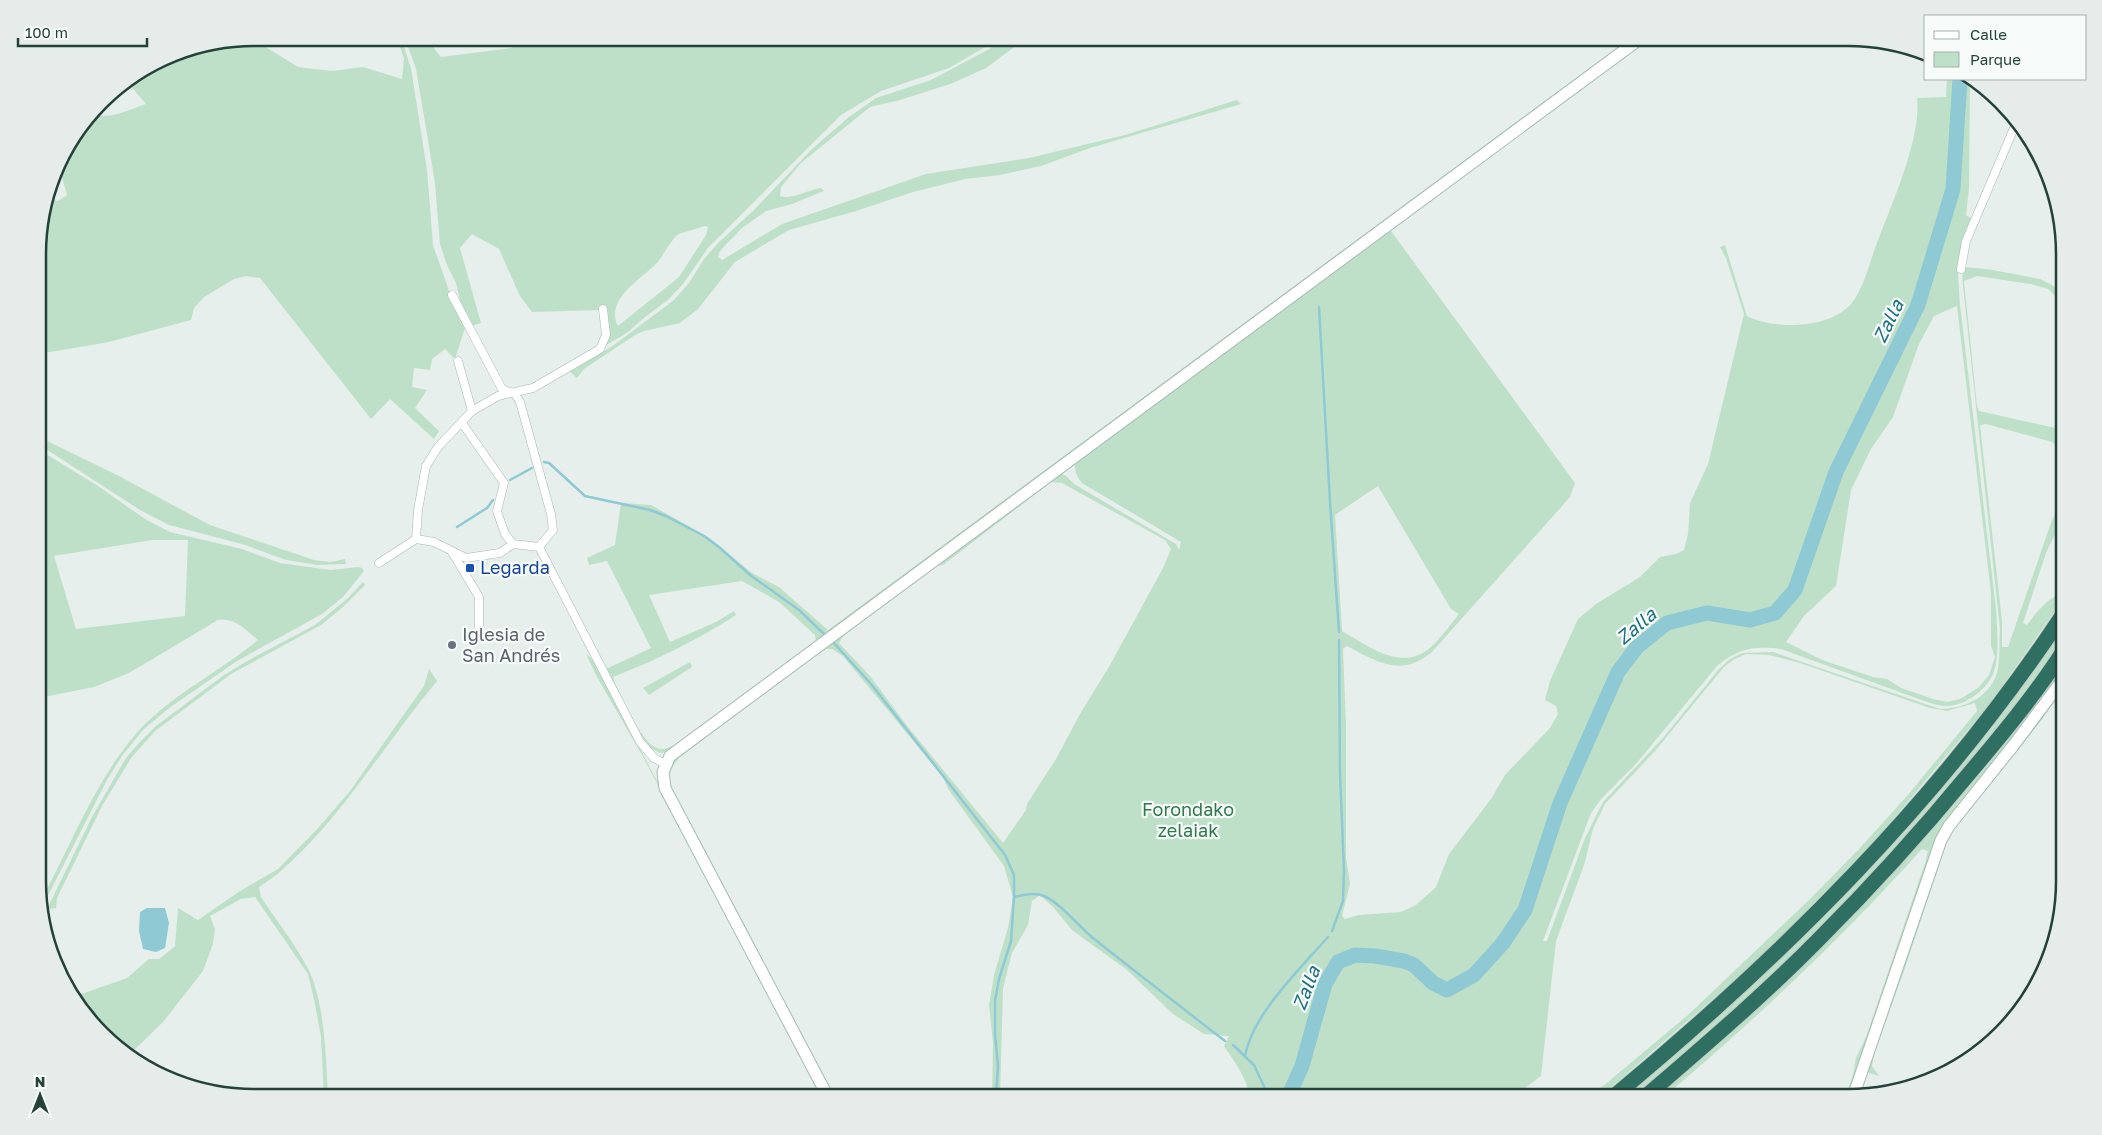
<svg xmlns="http://www.w3.org/2000/svg" width="2102" height="1135" viewBox="0 0 2102 1135" font-family="'Golos Text',sans-serif">
<style>
.green{fill:#bfe0c8;fill-rule:evenodd}
.water{fill:#8ec9d4}
.lines{fill:none;stroke-linecap:round;stroke-linejoin:round}
.stream{stroke:#8ec9d4;stroke-width:2.5}
.river{stroke:#8ec9d4;stroke-width:15}
.street-casing{stroke:#a8b8b2;stroke-width:9}
.secondary-casing{stroke:#a4bbb3;stroke-width:13}
.highway-casing{stroke:#c2cac8;stroke-width:17}
.street{stroke:#fff;stroke-width:8}
.secondary{stroke:#fff;stroke-width:11}
.highway{stroke:#2f6f62;stroke-width:15}
.transit-dot{fill:#1a4fb4;stroke:#f7fbf9;stroke-width:2}
.worship-dot{fill:#6b7280;stroke:#f7fbf9;stroke-width:2}
.labels{text-anchor:middle;stroke-width:4.5;stroke-linejoin:round;paint-order:stroke}
.transit-label{font-size:18px;fill:#164399;stroke:#f7fbf9;text-anchor:start}
.worship-label{font-size:18px;fill:#5b616d;stroke:#f7fbf9;text-anchor:start}
.park-label{font-size:18px;fill:#2d7a4b;stroke:#f7fbf9}
.water-label{font-size:19px;font-style:italic;fill:#1c6f80;stroke:#f7fbf9}
.rim{fill:none;stroke:#24423a;stroke-width:2.5}
</style>
<rect width="100%" height="100%" fill="#e6efeb"/>
<path class="green" d="M251,38L298,67L332,71L363,67L402,79L404,59L397,38H401L411,68L427,170L433,245L452,299L465,328L455,359L445,349L432,359L430,370L414,368L412,387L427,390L415,408L439,431L434,439L390,399L371,419L260,278L246,276L234,279L204,297L194,308L191,320L109,342L38,354V240L49,199L58,201L67,195L62,177L57,170L60,159L94,114C111,120 130,109 146,104L127,82L172,54Z
M405,38H426L441,57L512,48L517,38H1001L949,68L881,91L841,115L708,248L683,284L668,300L645,317L627,333L606,345L603,342L606,337L600,310L532,312L520,296L499,249L472,234L460,248L481,323L471,326L462,309L456,283L447,265L440,244L435,184L429,146L416,69ZM705,226L708,227L706,235L679,277L618,326C604,299 643,278 658,262C663,255 673,237 679,234C686,231 697,229 705,226Z
M1010,38H1048L1017,45L986,68L953,83L900,100L870,107L801,163L781,187L780,196C793,200 807,190 821,188L824,191L792,204L766,211L742,228L720,251L718,257L722,260L782,224L926,174L1029,158L1125,135L1237,100L1241,104L1090,148L1041,166L1000,175L965,179L913,192L856,211L789,230L735,262L698,309L680,323L644,331L635,335L584,369L577,378L570,372L614,345L674,300L689,283L704,259L718,243L753,211L812,149L849,117L876,98L931,80Z
M1630,38H1635L667,752L660,753L645,745L606,672V669L651,648L607,561L589,565L587,558L615,545L621,503L651,505L708,537L752,573L779,587L828,630ZM742,581L779,602L815,635L816,641L676,744C670,747 664,751 657,748C642,744 624,701 616,686L613,677C656,660 698,640 736,615L734,611L716,622L670,642L649,595Z
M1646,38H1650L1391,231L1575,483L1570,497L1431,653C1426,656 1420,661 1414,663C1391,672 1366,656 1347,646L1343,649L1346,725V857L1350,884L1342,916L1345,919L1359,915L1401,912L1416,905L1436,887L1449,854L1491,799L1505,775L1550,728L1558,714L1556,706L1545,700L1550,681L1578,619L1596,604L1640,577L1660,557L1676,554L1684,550L1688,534L1690,503L1708,464L1744,314L1726,258L1720,247L1725,245L1747,316C1774,330 1829,329 1851,304C1863,289 1869,266 1875,248C1890,208 1922,138 1917,98L1946,97L1947,79H1970L1969,188L1966,215L1972,219L1961,249L1958,274L1960,305C1970,387 1979,468 1989,550C1992,578 2004,650 1993,674C1986,691 1963,707 1945,706C1940,706 1935,704 1930,703L1781,649C1754,646 1740,648 1718,665L1635,765L1602,798L1591,813L1543,941H1547L1585,838L1603,802L1663,738L1719,669L1730,659L1742,653L1773,652L1940,709C1965,709 1994,695 1998,668C2000,655 1999,641 2000,629L1963,286L1962,267L1987,269L2040,279L2063,291V303L2048,289L2030,284L1977,276L1964,281L1977,406L1979,411L2056,428L2063,422V449L2052,442L1986,424L1980,425L2002,621V647H2008L2051,523L2063,496V517L2046,553L2023,623L2027,625C2038,610 2047,599 2064,592V598L1989,705L1873,843L1761,957L1600,1097H1590L1688,1015L1808,901L1860,848L1907,796L1977,711L1975,703L1947,711L1930,708L1800,663L1769,655L1746,654L1735,659L1724,667L1655,751L1605,804L1593,829L1584,865L1556,941L1541,1076L1513,1097H1249C1248,1079 1234,1061 1224,1046L1229,1036L1204,1034L1173,1014L1127,970L1072,930L1053,907L1040,895L1032,901L1028,925L1012,953L1003,988L1000,1097H992L993,1043L989,1005L994,975L1008,928L1013,897L1004,866L948,789L943,777L843,656L832,649H822L679,758C668,772 668,777 673,793L835,1097H832L669,789C668,774 669,766 678,754L1060,473L1066,476L1074,484L1176,544L1179,550L1181,542L1082,483C1076,476 1074,469 1075,460ZM1957,306L1991,593V646L1995,657L1989,675L1978,688L1960,699L1947,702L1933,699L1901,688L1887,679L1873,677L1822,660L1786,642L1804,616L1836,586L1851,490L1871,449L1893,417L1919,344L1934,316ZM1051,482L1062,483L1165,540L1171,549L1163,568L1110,665L1080,714L1056,759L1027,804L1026,810L1003,843L908,727L870,676L839,643L845,633L937,566L943,565ZM1378,486L1451,609L1459,614C1450,625 1441,638 1431,647C1402,673 1368,646 1342,631L1335,515Z
M38,434L47,441L117,475L210,525L314,560L331,562L345,559L346,564L318,565L286,560L242,544L169,525L140,510L38,444Z
M38,449L98,486L145,519L170,532L242,549L280,563L331,570L358,567L362,568L364,571L343,597L322,614L237,661L169,708L143,730L122,756L107,780L40,911L39,904C70,848 93,784 135,735C167,697 219,672 258,640C246,630 234,617 218,620L129,673L94,687L39,698ZM152,540H188L185,616L76,629L54,556Z
M363,582L365,585L343,607L321,625L231,674L155,731L131,758L102,806L57,898L56,908L47,909L93,815L126,758L139,743L156,726L224,675L249,660L315,625L348,598Z
M2064,624V637L2052,655L1960,778L1831,919L1721,1022L1648,1086L1634,1097H1623L1825,914L1874,864L1954,773L1998,716Z
M586,654L592,659L600,672L822,1097L642,755L597,677Z
M2064,660V672L2010,746L1949,818L1850,1097H1846L1853,1074L1856,1058L1866,1037L1925,863L1928,851L1922,849C1842,938 1755,1020 1664,1097H1657C1784,990 1901,874 2004,744C2026,717 2044,688 2064,660Z
M690,662L692,667L649,695L643,688Z
M429,669L437,681C385,743 344,815 283,869C276,876 267,881 259,887L261,897C276,920 293,941 306,965C325,997 326,1060 328,1097H324L321,1037L314,999L308,974L255,897L241,899L210,916L215,929L213,944L203,971L163,1022L129,1055L112,1044L73,997L127,978L149,959H159L175,946L178,908L198,920L240,891L278,869L319,827L350,791L424,686Z
M2064,683C2064,699 1974,803 1958,823L1948,839L1905,968L1874,1054L1872,1066L1879,1076L1866,1072L1944,841L1954,824L2024,739Z"/>
<path class="water" d="M147,908H165L169,923L165,948L156,952L143,949L139,931L140,912Z"/>
<g class="lines">
<path class="stream" d="M1319,307L1330,502L1339,632
M544,462L549,463L585,496L650,510L666,516L704,536L719,547L750,575L799,610L825,635
M510,480L532,468
M457,527L487,508L493,500
M833,642L871,684L1005,855L1014,875V897C1024,895 1034,892 1044,896C1063,905 1077,925 1093,938C1137,973 1181,1007 1225,1041
M1332,931L1343,901L1344,870L1340,773L1339,640
M1233,1045L1254,1065L1269,1097
M1245,1056C1252,1015 1300,969 1328,937
M996,1097L998,1066L995,1035V1001L999,979L1011,941L1014,897"/>
<path class="river" d="M1288,1097L1302,1066L1325,984L1338,962L1355,955L1375,956L1404,961L1414,965L1433,983L1447,990L1474,975L1503,943L1525,910L1560,803L1618,672L1637,647L1667,623L1707,613L1750,620L1775,613L1795,590L1836,472L1918,305L1953,189L1960,79"/>
<g class="street-casing">
<path id="street" d="M1961,269L1966,241L2017,121
M452,295L502,389L515,394L520,402L551,514L553,530L539,547L640,742L654,758L665,764
M458,361L472,411
M462,423L504,483L497,511L505,534L513,544
M416,539L434,542L466,558L500,553L513,544L539,547
M452,552L479,597V626
M379,563L416,539L418,510L426,466L438,447L472,411L498,396L533,388L600,349L606,335L603,309"/>
</g>
<g class="secondary-casing">
<path id="secondary" d="M828,1097L665,788L663,772L670,756L1641,38
M1853,1097L1941,840L1949,826L2013,746L2064,678"/>
</g>
<g class="highway-casing">
<path id="highway" d="M1613,1097C1783,956 1942,798 2064,613
M1645,1097C1704,1046 1764,995 1819,939C1871,887 1920,833 1967,776C2000,737 2036,694 2064,650"/>
</g>
<use href="#street" class="street"/>
<use href="#secondary" class="secondary"/>
<use href="#highway" class="highway"/>
</g>
<rect class="transit-dot" x="465" y="563" width="10" height="10" rx="2.5"/>
<circle class="worship-dot" cx="452" cy="645" r="5"/>
<g class="labels">
<g class="transit-label">
<text x="480" y="574">Legarda</text>
</g>
<g class="worship-label">
<text x="462" y="641">Iglesia de<tspan x="462" dy="21">San Andrés</tspan></text>
</g>
<g class="park-label">
<text x="1188" y="816">Forondako<tspan x="1188" dy="21">zelaiak</tspan></text>
</g>
<g class="water-label">
<text transform="translate(1888 321) rotate(-64)" y="7">Zalla</text>
<text transform="translate(1636 626) rotate(-40)" y="7">Zalla</text>
<text transform="translate(1306 988) rotate(-69)" y="7">Zalla</text>
</g>
</g>
<path d="M0 0H2102V1135H0ZM254 46H1848A208 208 0 0 1 2056 254V881A208 208 0 0 1 1848 1089H254A208 208 0 0 1 46 881V254A208 208 0 0 1 254 46Z" fill="#e6ecea" fill-rule="evenodd"/>
<path class="rim" d="M254 46H1848A208 208 0 0 1 2056 254V881A208 208 0 0 1 1848 1089H254A208 208 0 0 1 46 881V254A208 208 0 0 1 254 46Z"/>
<rect x="1924" y="15" width="162" height="65" fill="#f7fbf9" stroke="#a3b1ad"/>
<rect x="1934" y="31" width="25" height="8" fill="#ffffff" stroke="#a3b1ad"/>
<text x="1970" y="40" font-size="15" fill="#24423a">Calle</text>
<rect x="1934" y="52" width="25" height="15" fill="#bfe0c8" stroke="#a3b1ad"/>
<text x="1970" y="65" font-size="15" fill="#24423a">Parque</text>
<g transform="translate(40 1095)" stroke="#f7fbf9" stroke-width="4" paint-order="stroke">
<path d="M0-4L9 19L0 12L-9 19Z" fill="#24423a"/>
<text y="-8" font-size="14" font-weight="bold" text-anchor="middle" fill="#24423a">N</text>
</g>
<path d="M18 38v8h129v-8" fill="none" stroke="#24423a" stroke-width="2.5"/>
<text x="25" y="38" font-size="15" fill="#24423a" stroke="#f7fbf9" stroke-width="4" paint-order="stroke">100 m</text>
</svg>
